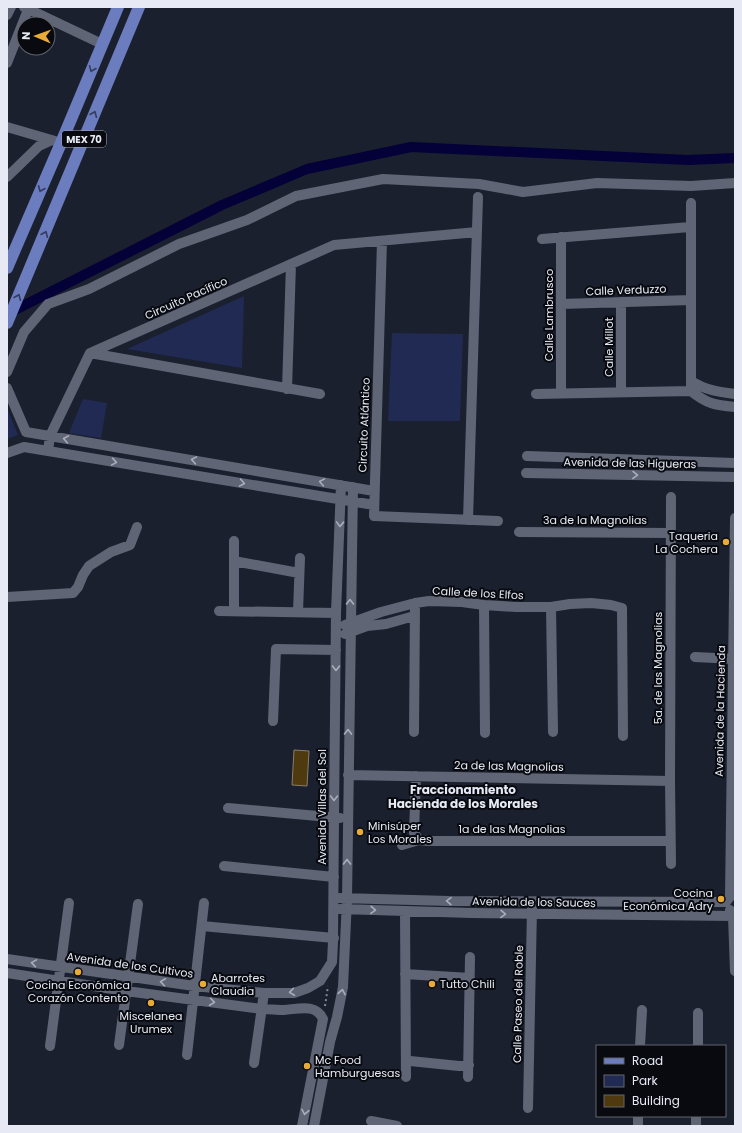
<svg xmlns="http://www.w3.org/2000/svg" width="742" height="1133" viewBox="0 0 742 1133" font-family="Poppins,sans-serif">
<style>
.green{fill:#202a53}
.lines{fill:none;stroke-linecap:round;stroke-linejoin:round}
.canal{stroke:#040038;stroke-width:10}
.building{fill:#4f390e;stroke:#887e6d}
.path{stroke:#838793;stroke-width:2;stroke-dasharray:2 3;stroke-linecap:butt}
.minor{stroke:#606576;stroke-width:10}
.major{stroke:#6b7cbf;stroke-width:12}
.oneway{stroke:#353d5f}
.oneway2{stroke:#aaaebb}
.poi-dot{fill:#e8ab37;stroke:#080a10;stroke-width:1.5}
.labels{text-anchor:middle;stroke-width:4;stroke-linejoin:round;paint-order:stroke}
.shield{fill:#080a10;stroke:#a4a7b0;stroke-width:1}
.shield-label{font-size:10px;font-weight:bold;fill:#e7eaf4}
.street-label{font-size:11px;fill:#e7eaf4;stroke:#080a10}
.poi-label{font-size:11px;fill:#e7eaf4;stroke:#080a10;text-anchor:start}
.neighbourhood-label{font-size:12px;font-weight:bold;fill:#e7eaf4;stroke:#080a10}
</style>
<rect width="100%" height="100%" fill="#1b202e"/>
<path class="green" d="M244,296L242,368L127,349Z
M392,333L463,334L460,421H388Z
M83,399L107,403L101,438L69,433Z
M7,408L18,435L7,439Z"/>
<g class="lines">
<path class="canal" d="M9,313L222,205L307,169L411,147L688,160L735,158"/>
</g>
<path class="building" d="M294,750L309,751L307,786L292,785Z"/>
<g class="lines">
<path class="path" d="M325,1006L328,986"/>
<path class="minor" d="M24,7L102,44
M7,15L11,7
M7,63L29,7
M7,127L55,141
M7,177L39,146L52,140
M542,239L690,227
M382,241L374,516L498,521
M621,302V392
M561,304L691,300
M90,353L320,394
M7,372L24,332L48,304L89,289L179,244L247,220L296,196L383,179L479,184L523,192L597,183L691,186L735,183
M691,381C705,390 719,392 735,394
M7,388L26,432L374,491
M287,389L291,264
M691,391V203
M561,393V237
M536,394L691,391C707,404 715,405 735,407
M48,451L50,436L90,353L334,245L477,232
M7,453L24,447L374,505
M527,456L735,463
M526,473L735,477
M468,520L478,197
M519,532L671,533
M234,541V611
M234,561L299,573
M7,597L73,593L78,587L83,575L89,566L111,552L130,545L137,527
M484,605L485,733
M551,607L553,732
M219,611L336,613
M298,612L300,558
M345,625L381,612L415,603L429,601L462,602L484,605L516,607H551L570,604L591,603L611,605L622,608L623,736
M345,634L367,626L386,624L414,616
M695,657L735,659
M273,721L276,649L336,650
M414,732L415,603
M348,775L670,781
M416,776L414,833L419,840L428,841H666L670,839
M228,808L340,818
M402,845L419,840
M671,864L670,781L671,497
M224,866L334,877
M340,898L449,901L726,902
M726,902L730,897L735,518
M340,909L472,913L733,916
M730,910L733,916L735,971
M405,911L406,1077
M202,926L334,938
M7,959L194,986L264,993H294L308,988L320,981L332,962L333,942L334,818L336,613L341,485
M7,973L126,991L262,1009C269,1009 277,1010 284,1010C298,1009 316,1003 323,1019
M405,974L470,978
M119,1045L138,904
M50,1046L69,903
M640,1046L642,1010
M698,1046V1013
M187,1055L204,903
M406,1059L410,1061L459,1066L469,1065
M254,1063L264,993
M468,1077L470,957
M528,1108L532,908
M371,1121L397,1126
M302,1126L323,1019
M314,1126L330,1042L337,1017L343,987L347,899L353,487
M638,1126V1116
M696,1126V1116"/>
<path class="major" d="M7,268L61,143L118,7
M7,323L139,7"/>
</g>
<defs><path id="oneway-chevron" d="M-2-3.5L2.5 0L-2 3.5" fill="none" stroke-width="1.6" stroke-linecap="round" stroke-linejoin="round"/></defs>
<g class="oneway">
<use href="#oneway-chevron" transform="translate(92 69) rotate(113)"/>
<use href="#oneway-chevron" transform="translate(94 114) rotate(-67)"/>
<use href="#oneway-chevron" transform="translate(41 189) rotate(113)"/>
<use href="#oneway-chevron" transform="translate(45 234) rotate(-67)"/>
<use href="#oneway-chevron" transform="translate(18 297) rotate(-67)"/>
</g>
<g class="oneway2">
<use href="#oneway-chevron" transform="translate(66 439) rotate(-170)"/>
<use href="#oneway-chevron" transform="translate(194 460) rotate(-170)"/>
<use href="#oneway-chevron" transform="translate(114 462) rotate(9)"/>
<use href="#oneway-chevron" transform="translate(635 475) rotate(1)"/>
<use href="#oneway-chevron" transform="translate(322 482) rotate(-170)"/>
<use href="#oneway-chevron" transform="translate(242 483) rotate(10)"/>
<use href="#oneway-chevron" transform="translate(340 524) rotate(92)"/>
<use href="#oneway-chevron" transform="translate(350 602) rotate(-89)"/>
<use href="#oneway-chevron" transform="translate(336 668) rotate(91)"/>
<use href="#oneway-chevron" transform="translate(348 732) rotate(-89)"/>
<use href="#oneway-chevron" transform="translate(334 798) rotate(91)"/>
<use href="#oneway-chevron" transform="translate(347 862) rotate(-90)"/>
<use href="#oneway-chevron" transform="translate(449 901) rotate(-179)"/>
<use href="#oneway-chevron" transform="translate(373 910) rotate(2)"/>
<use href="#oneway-chevron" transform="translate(503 914) rotate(1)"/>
<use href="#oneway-chevron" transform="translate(34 963) rotate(-171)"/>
<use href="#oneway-chevron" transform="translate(163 982) rotate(-172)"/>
<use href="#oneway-chevron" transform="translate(292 992) rotate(172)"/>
<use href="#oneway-chevron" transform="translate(342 992) rotate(-80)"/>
<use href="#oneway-chevron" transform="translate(212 1002) rotate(8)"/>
<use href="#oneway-chevron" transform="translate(305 1112) rotate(101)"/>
</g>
<g class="poi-dot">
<circle cx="726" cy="542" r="4"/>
<circle cx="360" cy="832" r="4"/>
<circle cx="721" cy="899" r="4"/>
<circle cx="78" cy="972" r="4"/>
<circle cx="203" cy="984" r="4"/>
<circle cx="432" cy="984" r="4"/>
<circle cx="151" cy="1003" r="4"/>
<circle cx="307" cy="1066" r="4"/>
</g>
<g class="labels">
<rect class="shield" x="62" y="131" width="44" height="16" rx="3"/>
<g class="shield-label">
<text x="84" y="143">MEX 70</text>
</g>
<g class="street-label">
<text transform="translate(626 290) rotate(-2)" y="4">Calle Verduzzo</text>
<text transform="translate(186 298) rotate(-24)" y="4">Circuito Pacífico</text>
<text transform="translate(549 315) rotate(-90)" y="4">Calle Lambrusco</text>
<text transform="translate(609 347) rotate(-90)" y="4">Calle Millot</text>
<text transform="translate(364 425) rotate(-88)" y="4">Circuito Atlántico</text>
<text transform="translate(630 463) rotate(1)" y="4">Avenida de las Higueras</text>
<text x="595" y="524">3a de la Magnolias</text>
<text transform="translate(478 593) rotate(3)" y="4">Calle de los Elfos</text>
<text transform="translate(658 668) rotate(-90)" y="4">5a. de las Magnolias</text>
<text transform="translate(720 711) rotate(-89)" y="4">Avenida de la Hacienda</text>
<text transform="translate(509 766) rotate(1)" y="4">2a de las Magnolias</text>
<text transform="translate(322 807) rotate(-90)" y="4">Avenida Villas del Sol</text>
<text x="512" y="833">1a de las Magnolias</text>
<text transform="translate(534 902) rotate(1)" y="4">Avenida de los Sauces</text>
<text transform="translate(130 965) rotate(8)" y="4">Avenida de los Cultivos</text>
<text transform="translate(518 1004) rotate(-89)" y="4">Calle Paseo del Roble</text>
</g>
<g class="poi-label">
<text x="718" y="540" text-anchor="end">Taqueria<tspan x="718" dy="13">La Cochera</tspan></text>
<text x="368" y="830">Minisúper<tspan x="368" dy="13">Los Morales</tspan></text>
<text x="713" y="897" text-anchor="end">Cocina<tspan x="713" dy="13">Económica Adry</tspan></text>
<text x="211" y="982">Abarrotes<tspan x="211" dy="13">Claudia</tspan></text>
<text x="440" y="988">Tutto Chili</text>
<text x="78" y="989" text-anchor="middle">Cocina Económica<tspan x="78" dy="13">Corazón Contento</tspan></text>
<text x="151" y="1020" text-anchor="middle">Miscelanea<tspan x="151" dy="13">Urumex</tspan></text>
<text x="315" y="1064">Mc Food<tspan x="315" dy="13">Hamburguesas</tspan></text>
</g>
<g class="neighbourhood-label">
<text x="463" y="794">Fraccionamiento<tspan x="463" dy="14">Hacienda de los Morales</tspan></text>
</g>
</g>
<rect width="742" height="1133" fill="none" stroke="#e7eaf4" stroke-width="16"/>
<rect x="596" y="1045" width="130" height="72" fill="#080a10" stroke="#61646b"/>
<rect x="604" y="1058" width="20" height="6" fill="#6b7cbf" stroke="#61646b"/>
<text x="632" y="1065" font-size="12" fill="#e7eaf4">Road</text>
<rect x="604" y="1075" width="20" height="12" fill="#202a53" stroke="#61646b"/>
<text x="632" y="1085" font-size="12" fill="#e7eaf4">Park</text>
<rect x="604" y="1095" width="20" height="12" fill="#4f390e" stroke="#61646b"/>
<text x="632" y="1105" font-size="12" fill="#e7eaf4">Building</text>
<g transform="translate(36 36) rotate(272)"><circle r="19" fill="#080a10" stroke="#61646b"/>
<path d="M0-3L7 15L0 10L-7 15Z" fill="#e8ab37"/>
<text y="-6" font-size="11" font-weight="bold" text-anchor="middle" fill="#e7eaf4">N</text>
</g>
</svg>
